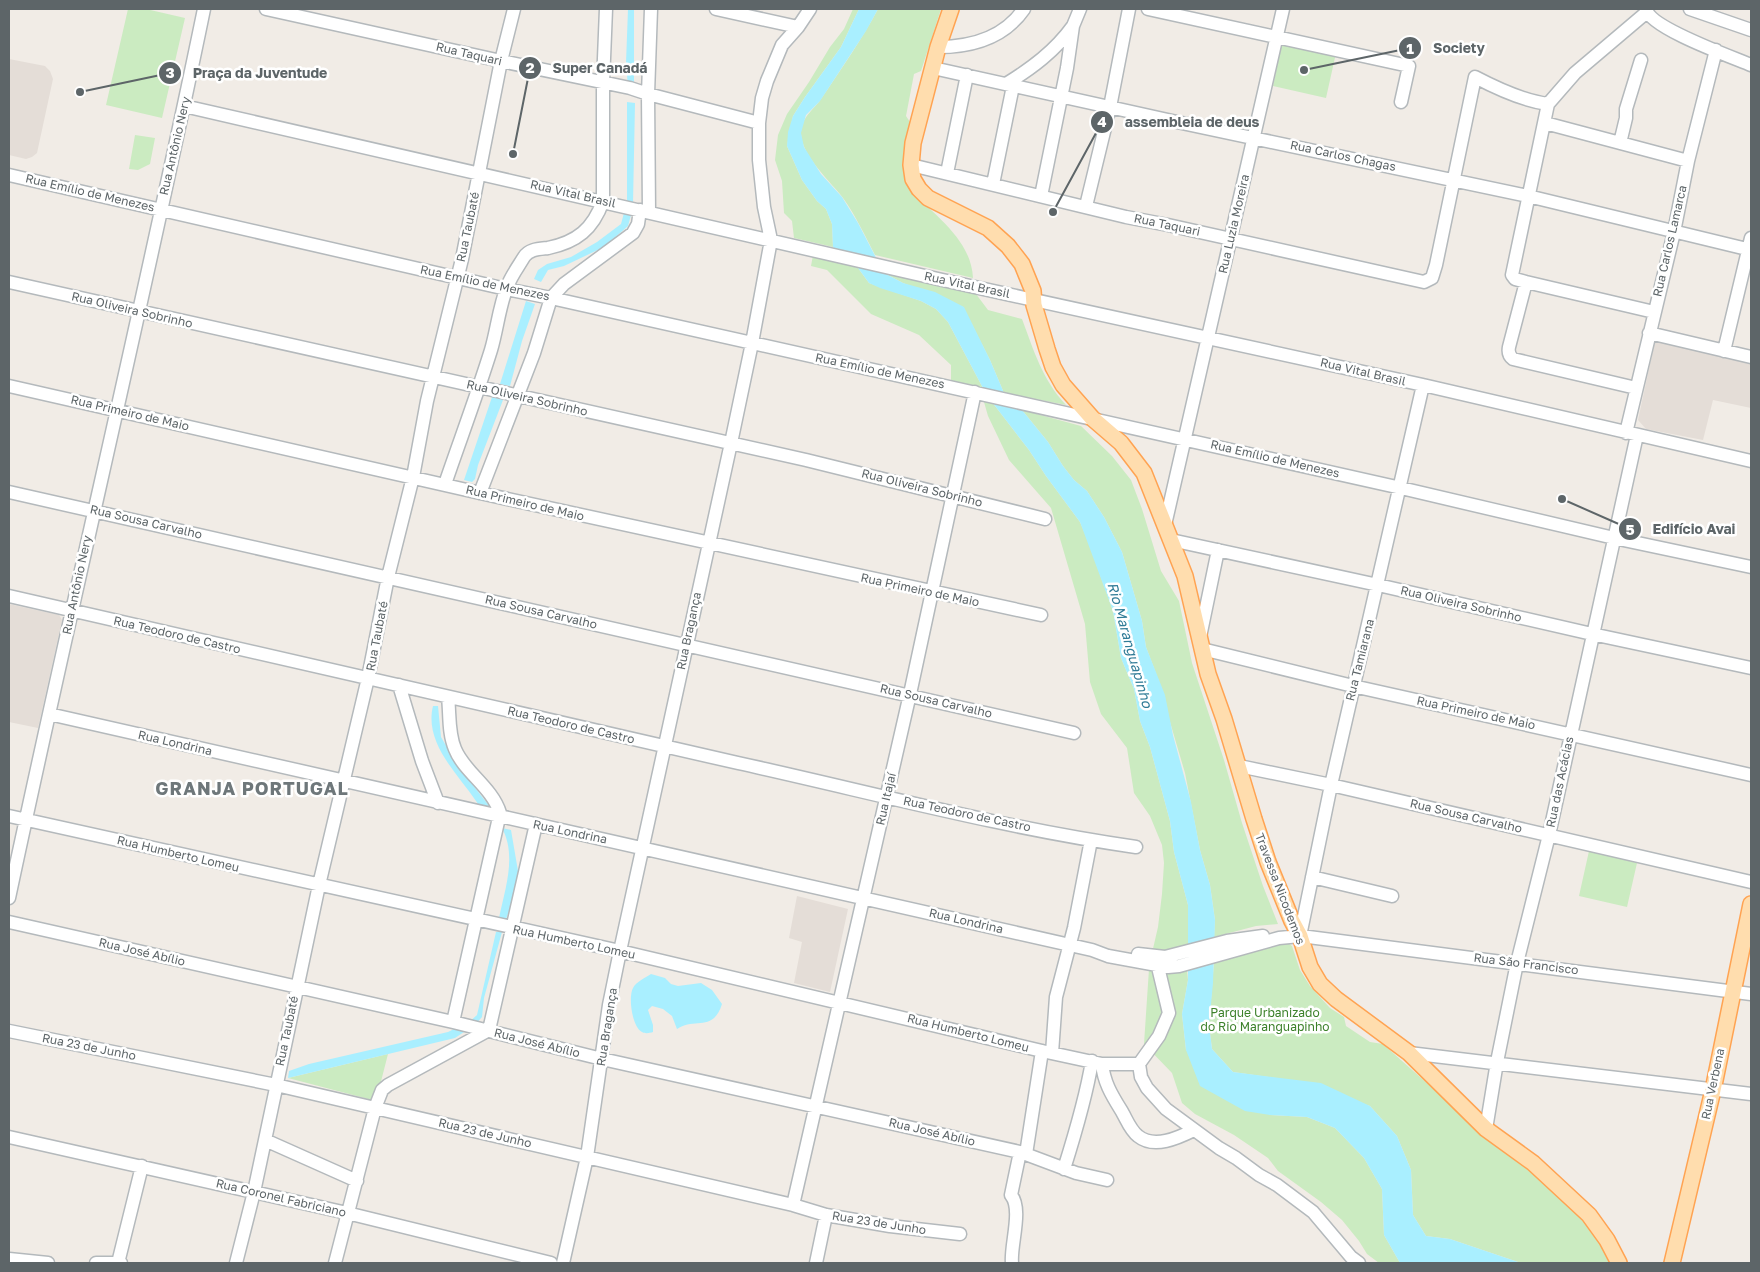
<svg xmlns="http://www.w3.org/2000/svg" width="1760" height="1272" viewBox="0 0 1760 1272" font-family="'Golos Text',sans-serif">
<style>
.education{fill:#e4ddd7}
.green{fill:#cbebc1}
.water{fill:#a9efff}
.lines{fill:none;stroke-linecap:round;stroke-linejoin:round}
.minor-casing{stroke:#b4b9bc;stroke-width:15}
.major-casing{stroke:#ffa352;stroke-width:18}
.minor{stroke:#fff;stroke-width:12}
.major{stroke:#ffddae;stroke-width:15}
.labels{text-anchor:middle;stroke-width:5;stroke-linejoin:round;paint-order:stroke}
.street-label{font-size:12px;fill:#5d6568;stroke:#fff}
.park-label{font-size:12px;fill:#3c812a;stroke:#fff}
.water-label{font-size:14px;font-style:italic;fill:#307c97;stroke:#fff}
.district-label{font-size:18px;font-weight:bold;letter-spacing:1px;fill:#6e777a;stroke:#fff}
.leader{fill:none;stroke:#5d6568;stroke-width:2}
.callout-dot{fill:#5d6568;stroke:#fff;stroke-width:2}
.mark-label{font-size:15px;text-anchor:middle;font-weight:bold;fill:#fff}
.callout-label{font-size:14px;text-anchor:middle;font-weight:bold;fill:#5d6568;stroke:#fff;stroke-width:5;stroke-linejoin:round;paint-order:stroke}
</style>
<rect width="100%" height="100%" fill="#f1ece6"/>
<path class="education" d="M9,59L45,66L50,71L53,79L37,153L32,157L26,159L9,155Z
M1655,341L1751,363V408L1713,400L1703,440L1646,429L1638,420Z
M9,604L59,615L62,620L38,728L9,722Z
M797,896L848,909L830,992L794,983L802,942L789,938Z"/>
<path class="green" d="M128,9H146L185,18L162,118L106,105Z
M853,9H859L841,47L805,97L793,116L787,146L802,180L817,201L826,209L832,224L833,247L794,238L792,221L784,213L782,181L775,160L778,135L787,114L809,82L830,47L844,29Z
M878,9H941L921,71L914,74L906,116L910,122L907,158L908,187C933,215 971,238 973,278L875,255C865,236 856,216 843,198C831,182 799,154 801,131C803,115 815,109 823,96C842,68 862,39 878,9Z
M1282,42L1336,53L1326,98L1273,86Z
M135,135L155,138L150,164L138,170L129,169Z
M813,255L858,268L869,283L921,301L936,309L948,322L984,390L951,382V365L919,335L871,314L827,270L811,266Z
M884,273L976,294L988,310L1022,319C1034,351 1042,379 1066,405L1004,393L990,360L963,307L903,283Z
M984,402H992L1029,450L1046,476L1080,522L1087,538L1113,611L1121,658L1134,689L1140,721L1150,747L1170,821L1174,852L1188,905V944L1164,953H1152L1158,927L1162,894L1164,863L1162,845L1150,816L1134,793L1127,748L1101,714L1090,682L1085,624L1051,508L1009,460L988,416Z
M1022,410L1081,426L1112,456L1131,480L1142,509L1161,571L1179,601L1192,663L1224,760L1242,823L1263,886L1278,924L1256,926L1214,937L1215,920L1210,885L1200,850L1185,773L1155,671L1146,647L1142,621L1122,552L1104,517L1087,491L1074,480L1063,466L1048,442Z
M1589,851L1637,863L1627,907L1579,896Z
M1282,943H1288L1292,946L1300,970L1310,986L1330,1008L1344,1017L1346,1026L1370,1042L1383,1044L1485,1135L1533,1169L1586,1218L1615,1263H1521L1450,1239L1426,1236L1413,1215L1411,1170L1397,1136L1370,1106L1275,1078L1233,1072L1212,1049L1209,1025L1214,962Z
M1149,969L1161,974L1187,970L1188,980L1182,1014L1186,1050L1270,1115L1307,1117L1335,1128L1364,1158L1382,1189L1384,1235L1400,1263H1379L1367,1254L1359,1241L1342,1220L1321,1202L1278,1171L1268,1158L1234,1135L1195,1114L1182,1103L1172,1073L1144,1044Z
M388,1054L376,1101L288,1078Z"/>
<path class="water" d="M628,9H634V89L628,87L626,63Z
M859,9H878L866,31L820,101L806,115L801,133L804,147L821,174L842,197L858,223L884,273L903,283L935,292L964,307L990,360L1004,393L984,390L948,322L936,309L921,301L880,288L869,283L858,268L833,247L832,224L826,209L817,201L802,180L787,146L788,132L793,116L805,97L841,47Z
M627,102L635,103L633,204L627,203Z
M624,213L631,215L628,226L604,247L564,266L548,270L541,282L534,279L538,270L547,264L571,257L597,242L621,224Z
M526,301L535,304L522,341L510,386L500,384Z
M492,397L503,400L478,465L475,479L472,482L464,480Z
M992,402L1022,410L1048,442L1063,466L1074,480L1087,491L1104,517L1122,552L1142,621L1146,647L1165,695L1173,735L1191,802L1200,850L1210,885L1215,920L1213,983L1209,1025L1212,1049L1233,1072L1321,1083L1370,1106L1397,1136L1411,1170L1413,1215L1426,1236L1450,1239L1521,1263H1400L1384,1235L1382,1189L1364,1158L1335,1128L1307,1117L1270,1115L1245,1111L1200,1086L1186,1050L1182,1014L1188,980V905L1174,852L1170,821L1150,747L1140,721L1134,689L1121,658L1113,611L1080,522L1046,476L1029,450Z
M433,706H438L441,737L458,766L490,807L478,804L476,801C457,773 424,743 433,706Z
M502,828L511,830L518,871L512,903L506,919L499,918C505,889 517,856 502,828Z
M496,932H502L484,998L482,1017L475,1025L468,1023L477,1015Z
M651,974L665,978L671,984L678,986L701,983L712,990L722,1004C713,1033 694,1017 677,1029L672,1016L663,1009L652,1006L648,1010L653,1025V1032C650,1033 645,1034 642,1032C632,1027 628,997 633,988C636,982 645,978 651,974Z
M458,1027L467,1030L455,1038L288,1078L289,1071L309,1064L448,1032Z"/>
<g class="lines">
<g class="minor-casing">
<path id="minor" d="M266,9L501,61L630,88L648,94L759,123
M716,9L798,27
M1148,9L1409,66L1401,102
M1646,9C1650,28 1732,57 1751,65
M1690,9L1751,30
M1647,12L1575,73L1548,104L1512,275L1515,279L1526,282L1654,312
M938,47C972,47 1004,38 1024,9
M933,68L1177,122L1528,196L1751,250
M1006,84C1032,68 1055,51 1073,26
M184,106L938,279L1423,385L1751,461
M1545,123L1688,161
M1620,143L1626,118V109L1641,60
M911,165L1126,217L1168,225L1424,282L1432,278L1436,265L1475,77C1496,88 1524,101 1548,104
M947,173L967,75
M9,175L506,289L551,298L1401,488L1614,538L1751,567
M993,184L1013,86
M1041,196L1067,68L1073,26L1080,9
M1086,206L1110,107L1129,9
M649,212L648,94L651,9
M9,282L806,460L1045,519
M1526,282L1509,347C1508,352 1509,356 1513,359L1636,388
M1649,333L1751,357
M1724,351L1751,238
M9,386L480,493L1041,615
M1626,433L1674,232L1688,161L1716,50
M445,484C460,440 477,395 491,350C497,330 499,307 507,287C511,276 518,267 524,257C529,249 539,249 548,248C577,242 593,229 603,201V83L606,9
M9,492L1074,733
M480,493L534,353L551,298L564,284L633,233L638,224L640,210
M1165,525L1283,9
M1171,540L1378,585L1592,634L1751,668
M9,596C252,651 495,708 738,763C870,792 1002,828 1136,847
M1200,637L1218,550
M1202,649L1353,686L1751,775
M399,685L422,761L438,803
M448,697C450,714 448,733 455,749C464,772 492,787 500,813L453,1022
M49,714L1092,950L1108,956L1168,967L1179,966L1279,938L1300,936
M1239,766L1331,785L1751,882
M9,816L620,951L1042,1051L1102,1064H1139
M1312,877L1392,896
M9,898C72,601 143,306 204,9
M9,922L453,1022L602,1059L1020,1152L1076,1173L1107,1180
M1293,935L1751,994
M1300,936L1331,785L1423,385
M1138,954L1165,957L1227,941L1263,936
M1158,967L1169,1013L1159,1036L1139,1064L1141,1077L1147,1088L1166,1109L1219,1148L1236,1158L1259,1175L1277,1185L1313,1212L1351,1257L1359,1263
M9,1031L276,1085L793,1205L826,1215L890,1226L960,1234
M1052,1053L1056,997L1074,928L1091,840
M1409,1053L1751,1094
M1102,1064C1104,1082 1111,1094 1121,1110C1126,1118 1130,1130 1138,1136C1154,1149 1178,1138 1194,1130
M1486,1129L1497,1062L1517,963L1549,835L1637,435
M9,1137L347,1213L551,1263
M265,1140L357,1181
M1026,1154L1042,1051
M1064,1169C1075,1134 1086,1098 1092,1061
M793,1205L910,694L975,392
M9,1259L48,1263
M96,1263H121
M118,1263L142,1166
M236,1263L254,1192L319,885L368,678L388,577L413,477L427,401L462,259L501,61L514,9
M335,1263L375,1108L382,1090L388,1085L489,1030L536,824
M563,1263L587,1157L609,1005L620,951L731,443L752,343L771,240L764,207L759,160V123L762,98L767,81L782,45L798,27L810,9
M816,1263L826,1215
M1012,1263C1010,1246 1023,1209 1011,1195L1020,1152"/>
</g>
<g class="major-casing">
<path id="major" d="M951,9L938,47L913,143L911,165L913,179L919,189L928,198L988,228L1008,246L1022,264L1033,291L1034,305L1047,349L1053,367L1063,385L1092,418L1121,443L1144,473L1185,576L1208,674L1224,719L1254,819L1268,862L1292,921L1300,936L1310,967L1320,984L1336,999L1409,1053L1486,1129L1533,1163L1589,1215L1607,1240L1619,1263
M1672,1263L1713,1090L1751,904"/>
</g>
<use href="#minor" class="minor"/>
<use href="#major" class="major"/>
</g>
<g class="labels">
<g class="street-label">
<text transform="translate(469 54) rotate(13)" y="4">Rua Taquari</text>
<text transform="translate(175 146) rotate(-77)" y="4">Rua Antônio Nery</text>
<text transform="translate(1343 156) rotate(12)" y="4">Rua Carlos Chagas</text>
<text transform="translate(90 193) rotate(13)" y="4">Rua Emílio de Menezes</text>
<text transform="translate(573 194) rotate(13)" y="4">Rua Vital Brasil</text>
<text transform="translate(1234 224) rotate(-77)" y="4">Rua Luzia Moreira</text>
<text transform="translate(1167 225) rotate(12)" y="4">Rua Taquari</text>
<text transform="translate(468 227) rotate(-78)" y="4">Rua Taubaté</text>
<text transform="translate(1670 241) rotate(-77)" y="4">Rua Carlos Lamarca</text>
<text transform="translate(485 283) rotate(12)" y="4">Rua Emílio de Menezes</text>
<text transform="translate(967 285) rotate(12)" y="4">Rua Vital Brasil</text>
<text transform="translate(132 310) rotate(13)" y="4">Rua Oliveira Sobrinho</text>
<text transform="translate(880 371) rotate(12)" y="4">Rua Emílio de Menezes</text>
<text transform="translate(1363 372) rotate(13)" y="4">Rua Vital Brasil</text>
<text transform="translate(527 398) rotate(13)" y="4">Rua Oliveira Sobrinho</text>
<text transform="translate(130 413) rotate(13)" y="4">Rua Primeiro de Maio</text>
<text transform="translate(1275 459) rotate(13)" y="4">Rua Emílio de Menezes</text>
<text transform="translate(922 488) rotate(14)" y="4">Rua Oliveira Sobrinho</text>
<text transform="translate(525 503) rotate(13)" y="4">Rua Primeiro de Maio</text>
<text transform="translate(146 522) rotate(13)" y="4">Rua Sousa Carvalho</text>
<text transform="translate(77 585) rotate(-78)" y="4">Rua Antônio Nery</text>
<text transform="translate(920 590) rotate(12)" y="4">Rua Primeiro de Maio</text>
<text transform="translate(1461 604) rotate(13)" y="4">Rua Oliveira Sobrinho</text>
<text transform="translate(541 612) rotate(13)" y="4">Rua Sousa Carvalho</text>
<text transform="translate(689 631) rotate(-78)" y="4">Rua Bragança</text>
<text transform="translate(177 635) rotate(13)" y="4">Rua Teodoro de Castro</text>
<text transform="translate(377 636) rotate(-79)" y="4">Rua Taubaté</text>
<text transform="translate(1360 660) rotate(-76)" y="4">Rua Tamiarana</text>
<text transform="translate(936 701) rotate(13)" y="4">Rua Sousa Carvalho</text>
<text transform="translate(1476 713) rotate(12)" y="4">Rua Primeiro de Maio</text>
<text transform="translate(571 725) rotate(13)" y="4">Rua Teodoro de Castro</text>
<text transform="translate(175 743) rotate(13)" y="4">Rua Londrina</text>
<text transform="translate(1560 782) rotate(-78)" y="4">Rua das Acácias</text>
<text transform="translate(886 799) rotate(-77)" y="4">Rua Itajaí</text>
<text transform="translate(967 814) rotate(12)" y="4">Rua Teodoro de Castro</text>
<text transform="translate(1466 816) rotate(13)" y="4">Rua Sousa Carvalho</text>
<text transform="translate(570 832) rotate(12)" y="4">Rua Londrina</text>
<text transform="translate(178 854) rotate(13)" y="4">Rua Humberto Lomeu</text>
<text transform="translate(1280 889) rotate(69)" y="4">Travessa Nicodemos</text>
<text transform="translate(966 921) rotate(13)" y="4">Rua Londrina</text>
<text transform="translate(574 942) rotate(12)" y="4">Rua Humberto Lomeu</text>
<text transform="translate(142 952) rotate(13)" y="4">Rua José Abílio</text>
<text transform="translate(1526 964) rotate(7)" y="4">Rua São Francisco</text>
<text transform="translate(607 1027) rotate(-81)" y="4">Rua Bragança</text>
<text transform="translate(287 1031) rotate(-78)" y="4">Rua Taubaté</text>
<text transform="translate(968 1033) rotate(14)" y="4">Rua Humberto Lomeu</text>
<text transform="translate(537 1043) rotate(14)" y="4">Rua José Abílio</text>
<text transform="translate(89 1047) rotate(11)" y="4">Rua 23 de Junho</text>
<text transform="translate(1713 1084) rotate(-78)" y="4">Rua Verbena</text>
<text transform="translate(932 1132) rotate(13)" y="4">Rua José Abílio</text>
<text transform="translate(485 1133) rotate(13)" y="4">Rua 23 de Junho</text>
<text transform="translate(281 1198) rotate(13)" y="4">Rua Coronel Fabriciano</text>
<text transform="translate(879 1223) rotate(9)" y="4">Rua 23 de Junho</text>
</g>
<g class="park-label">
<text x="1265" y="1017">Parque Urbanizado<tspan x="1265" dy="14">do Rio Maranguapinho</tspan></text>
</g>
<g class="water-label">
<text transform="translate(1130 645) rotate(74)" y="5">Rio Maranguapinho</text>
</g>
<g class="district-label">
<text x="252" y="795">GRANJA PORTUGAL</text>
</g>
</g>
<path class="leader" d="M1304 70L1410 48M513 154L530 68M80 92L170 73M1053 212L1102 122M1562 499L1630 529"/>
<g class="callout-dot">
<circle cx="1304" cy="70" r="5"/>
<circle cx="513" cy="154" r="5"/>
<circle cx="80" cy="92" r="5"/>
<circle cx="1053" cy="212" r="5"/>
<circle cx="1562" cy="499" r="5"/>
<circle cx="1410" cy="48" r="12"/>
<circle cx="530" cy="68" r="12"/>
<circle cx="170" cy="73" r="12"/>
<circle cx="1102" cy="122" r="12"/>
<circle cx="1630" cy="529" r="12"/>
</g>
<g class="mark-label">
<text x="1410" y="54">1</text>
<text x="530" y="73">2</text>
<text x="170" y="78">3</text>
<text x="1102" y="127">4</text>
<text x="1630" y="535">5</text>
</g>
<g class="callout-label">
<text x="1459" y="53">Society</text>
<text x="600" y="73">Super Canadá</text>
<text x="260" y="78">Praça da Juventude</text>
<text x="1192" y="127">assembleia de deus</text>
<text x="1694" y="534">Edifício Avai</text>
</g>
<rect width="1760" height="1272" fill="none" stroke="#5d6568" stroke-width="20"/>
</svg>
